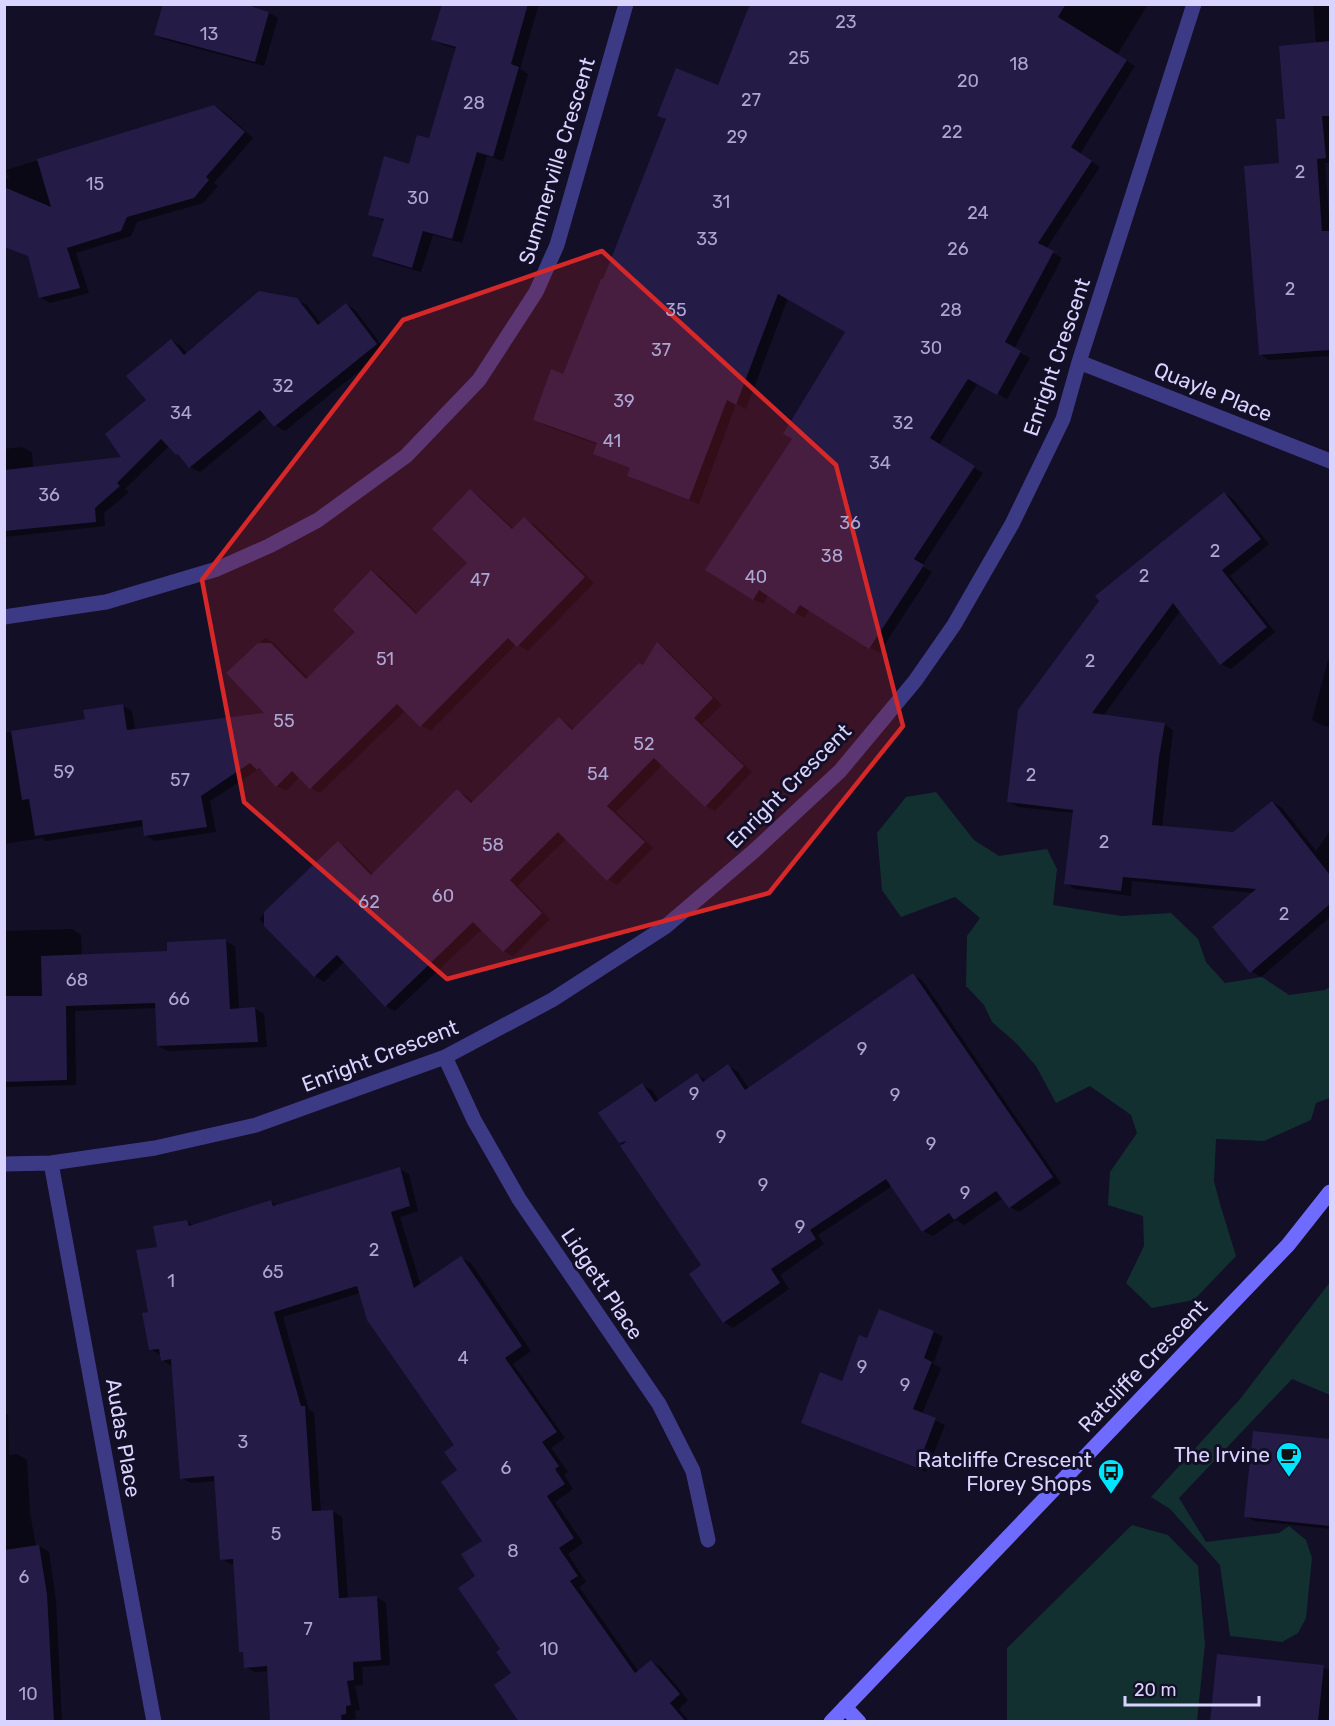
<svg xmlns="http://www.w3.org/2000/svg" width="1335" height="1726" viewBox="0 0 1335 1726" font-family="Rubik,sans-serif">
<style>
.green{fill:#12302f}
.shadow{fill:#0007}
.building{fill:#241b47}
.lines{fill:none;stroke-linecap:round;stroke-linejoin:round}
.street{stroke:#3d3a85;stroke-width:15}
.secondary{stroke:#6f6bff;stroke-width:15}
.marked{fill:#d62828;fill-opacity:0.2;stroke:#d62828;stroke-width:4.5;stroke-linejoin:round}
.labels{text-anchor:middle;stroke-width:6;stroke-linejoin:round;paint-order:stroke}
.number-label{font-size:18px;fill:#aca6d1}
.street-label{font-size:21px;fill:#d9d4ff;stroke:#130f26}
.poi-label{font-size:21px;fill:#d9d4ff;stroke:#130f26;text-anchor:end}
</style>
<rect width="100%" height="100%" fill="#130f26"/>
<path class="green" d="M936,792L974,840L999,856L1047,849L1057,869L1053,905L1121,916L1171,913L1198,939L1206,962L1225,983L1262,977L1289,995L1325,990L1330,987V1098L1316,1103L1311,1120L1264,1141L1216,1139L1214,1181L1220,1204L1236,1256L1194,1300L1152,1308L1126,1283L1144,1246L1143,1216L1108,1205L1110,1172L1137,1133L1131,1115L1090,1086L1056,1103L1036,1066L1016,1043L992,1022L984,1005L966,986L967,936L980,918L955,897L901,917L882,890L877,833L906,797Z
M1330,1282V1395L1292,1379L1179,1498L1206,1542L1279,1533L1289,1526L1306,1540L1312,1558L1306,1618L1298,1633L1282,1642L1230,1636L1220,1565L1170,1509L1151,1497L1240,1399Z
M1132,1525L1168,1535L1198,1566L1205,1644L1197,1721H1007V1648Z"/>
<path class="shadow" d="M165,4H252L251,8L269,13L278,18L264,66L166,40L156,35Z
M443,4H539L520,69L528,74L503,161L487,156L462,243L433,235L421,272L383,261L374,256L385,221L369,214L430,140L457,49L443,45L433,39Z
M746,4H1148L1117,55L1135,66L1080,154L1100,167L1046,249L1062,258L1014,349L1030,358L1007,399L978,383L939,445L983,473L922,566L932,572L879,653L810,609L804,618L768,595L763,604L753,599L794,438L847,331L788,298L746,409L736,404L699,504L638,481L629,476L632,469L604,458L595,453L598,445L544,425L534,419L564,376L604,281L667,120L659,115L719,86L751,8Z
M1313,4H1330V163H1325L1330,229V356L1269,360L1260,354L1281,164L1286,120L1316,44Z
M214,106L224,112L253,138L214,183L218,186L203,203L137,222L131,236L76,253L89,293L50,303L40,297L15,202L4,227V177L9,179L6,170Z
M297,300L307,305L321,324L346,304L355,310L385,350L285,431L275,425L268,416L200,472L190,467L182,456L169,446L125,489L129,492L104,513L105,526L4,537V449L22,447L32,452L33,468L124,459L171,340L181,346L187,354Z
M470,491L480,497L514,529L524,519L534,524L594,583L528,651L516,644L431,731L421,725L406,710L320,793L311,788L300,777L286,791L277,786L266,773L259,769L210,801L216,832L155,841L145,835L144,826L46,841L42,838L4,844V733L86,720L123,706L132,711L135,730L267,714L228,673L265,638L274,643L309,679L357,632L372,572L381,577L418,614L469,563Z
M1224,493L1233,499L1269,544L1230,576L1275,632L1231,669L1221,664L1180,611L1103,716L1164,724L1173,730L1162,827L1233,834L1273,802L1282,808L1316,851L1330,831V917L1261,977L1251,971L1254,893L1132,881L1131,896L1075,889L1066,883L1074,813L1018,807L1009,801Z
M658,644L667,650L722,705L702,724L752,772L715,811L706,806L663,764L616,812L653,848L617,885L608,879L567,838L518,886L550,919L513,957L504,951L482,929L395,1011L386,1006L345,961L324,982L315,976L259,919L338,842L347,848L374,875L457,791L467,796L474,803L559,719L568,724L574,730L643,666Z
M1328,660L1330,661V727L1322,725L1312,720Z
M72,929L81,935L82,956L168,953L225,941L235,946L239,1009L254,1008L264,1014L267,1047L168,1051L158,1046L157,1008L75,1011L76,1085L4,1087V931Z
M913,975L922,980L1061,1183L1019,1212L1010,1207L1003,1198L964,1225L956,1220L933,1236L923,1231L892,1186L818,1235L824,1244L780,1275L789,1289L733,1328L724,1322L704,1265L624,1145L620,1142L642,1085L652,1090L659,1101L697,1075L708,1081L728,1066L738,1072L749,1089Z
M399,1169L409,1174L418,1211L400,1217L421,1286L461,1258L471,1263L531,1351L513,1364L565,1438L551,1448L568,1472L564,1475L573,1489L555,1502L583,1543L568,1554L586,1582L579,1587L639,1672L651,1662L661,1667L688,1700L679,1709L690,1722H521L513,1673L502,1649L477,1576L484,1542L459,1471L456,1445L360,1293L283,1317L309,1410L314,1413L321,1512L332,1511L342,1517L348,1599L376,1597L386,1603L390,1665L362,1667L363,1685L355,1686L360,1710L355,1711L356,1719L350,1720L351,1722H272L269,1671L255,1672L245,1667L244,1653L240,1651L235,1564H231L222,1559L216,1481L191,1483L182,1478L172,1366L162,1360L160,1355L151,1349L150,1313L159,1248L187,1221L194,1226L271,1202L279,1206Z
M880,1311L934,1332L943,1337L933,1364L941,1368L922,1414L945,1425L926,1472L812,1427L843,1383L868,1340Z
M4,1413L8,1415L9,1455L17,1454L27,1460L30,1513L36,1547L39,1546L49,1552L56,1601L62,1722H4Z
M1254,1432L1330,1440V1529L1255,1521L1245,1516Z
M1323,1667L1330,1671V1696L1328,1722H1212Z"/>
<path class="building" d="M163,4H244L269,12L255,62L154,35Z
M442,4H528L511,64L519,67L493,157L477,152L452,239L423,231L412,268L372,256L384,219L368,215L384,156L409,164L417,135L429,138L456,47L431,40Z
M750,4H1066L1058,17L1127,60L1071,147L1092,161L1038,243L1054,251L1005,342L1021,351L997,395L968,379L930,438L975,466L914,559L924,565L869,649L800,605L794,614L759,590L753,600L705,570L792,439L783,434L845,332L778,294L736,405L727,400L689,500L627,476L630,468L593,454L597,443L533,420L551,369L563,374L601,279H603L666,119L657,116L676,68L718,85Z
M1330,41V116H1322L1326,158L1317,159L1322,231H1330V350L1259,355L1244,166L1279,163L1276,119H1285L1279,46Z
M214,105L245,132L206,177L209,180L194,198L127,217L121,231L67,248L80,288L39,298L28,256L4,247V187L51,207L37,159Z
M259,291L297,298L318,325L346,303L377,344L274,427L260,410L189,468L178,454L176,455L161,439L117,483L120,486L95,508L96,522L4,531V470L121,457L105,434L146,400L126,376L171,339L184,355Z
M470,489L512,529L524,517L585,577L517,647L508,638L420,727L397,704L310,789L292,771L276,787L259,768L257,770L250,763L201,796L207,827L144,836L142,820L35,836L29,799L22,800L11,731L85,719L83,710L123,704L127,730L264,713L226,673L258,643H271L306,679L355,632L333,610L371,570L416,614L467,563L432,529Z
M1224,492L1261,539L1222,570L1267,627L1220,665L1173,603L1092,713L1165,723L1159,757L1152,825L1233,832L1272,801L1330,875V904L1250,973L1212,927L1256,889L1123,877L1121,891L1064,884L1073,810L1007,802L1018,710L1099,601L1095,596Z
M657,642L713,698L694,718L744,766L705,807L654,758L607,806L645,842L607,881L558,832L510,880L542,913L503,952L473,922L385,1007L337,955L314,977L264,926V912L338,841L371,875L457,789L471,803L559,717L572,730L639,663L643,665Z
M226,939L230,1009L255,1007L258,1042L157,1046L155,1003L66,1006L67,1080L4,1082V996H42L41,956L167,951V942Z
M913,973L1053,1177L1009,1208L996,1191L954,1220L949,1213L922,1232L886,1179L810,1230L816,1239L771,1269L780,1283L723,1323L689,1274L701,1265L620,1146L627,1141L619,1143L598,1113L642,1083L655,1102L697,1073L703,1082L728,1064L745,1090Z
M400,1167L410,1206L391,1212L414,1288L461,1256L522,1346L505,1358L557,1432L542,1442L559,1466L555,1469L565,1484L547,1496L574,1538L559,1548L578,1576L570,1581L635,1673L651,1660L680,1694L670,1703L686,1722H519L494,1685L511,1673L496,1652L500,1649L458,1588L475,1576L461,1554L482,1541L441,1482L457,1470L444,1452L454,1445L367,1320L357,1286L274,1312L301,1406H305L312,1511L333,1510L339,1598L377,1596L381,1660L353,1662L354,1680L347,1681L351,1705L346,1706V1714L341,1715L342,1722H270L267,1666L244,1668L243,1652H239L233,1559L220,1560L214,1476L180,1479L171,1359L161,1361L159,1349L149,1350L142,1313L148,1312L136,1250L157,1247L153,1226L187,1220L189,1226L271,1200L273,1206Z
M879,1309L934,1331L924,1358L932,1362L913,1409L936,1418L917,1468L801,1423L820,1372L842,1381L859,1335L867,1338Z
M1253,1431L1330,1439V1526L1244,1517Z
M39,1545L47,1594L54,1722H4V1550Z
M1217,1654L1324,1665L1318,1722H1210Z"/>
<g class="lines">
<path class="street" d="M1079,362L1330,461
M4,617L106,602L217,569L269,546L318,520L406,456L479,380L536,292L557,245L626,4
M445,1057L474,1120L519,1199L659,1404L693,1471L708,1540
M51,1163L154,1722
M4,1164L51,1163L155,1148L256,1125L445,1057L552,1000L665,927L754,851L840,771L915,681L954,625L1012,524L1063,419L1079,362L1194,4"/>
<path class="secondary" d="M845,1707L859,1722
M831,1722L1288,1245L1330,1192"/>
</g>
<path class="marked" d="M602,251L836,465L903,726L769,893L447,979L244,802L202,580L403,320Z"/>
<defs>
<g id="cafe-pin" transform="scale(1.35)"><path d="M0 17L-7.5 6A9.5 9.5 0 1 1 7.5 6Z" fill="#00e5ff" stroke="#130f26"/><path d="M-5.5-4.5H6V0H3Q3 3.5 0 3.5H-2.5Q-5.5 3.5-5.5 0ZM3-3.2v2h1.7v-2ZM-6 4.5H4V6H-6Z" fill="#111"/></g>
<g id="bus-pin" transform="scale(1.35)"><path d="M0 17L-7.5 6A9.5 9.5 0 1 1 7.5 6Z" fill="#00e5ff" stroke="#130f26"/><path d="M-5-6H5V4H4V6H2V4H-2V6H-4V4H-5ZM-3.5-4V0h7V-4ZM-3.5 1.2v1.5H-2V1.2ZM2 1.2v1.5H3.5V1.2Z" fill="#111"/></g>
</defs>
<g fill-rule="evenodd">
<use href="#cafe-pin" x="1289" y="1455"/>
<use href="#bus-pin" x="1111" y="1472"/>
</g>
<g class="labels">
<g class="number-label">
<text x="846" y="28">23</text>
<text x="209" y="40">13</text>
<text x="799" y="64">25</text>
<text x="1019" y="70">18</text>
<text x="968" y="87">20</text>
<text x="751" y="106">27</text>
<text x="474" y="109">28</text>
<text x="952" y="138">22</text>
<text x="737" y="143">29</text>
<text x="1300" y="178">2</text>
<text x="95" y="190">15</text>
<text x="418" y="204">30</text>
<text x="721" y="208">31</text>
<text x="978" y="219">24</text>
<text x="707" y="245">33</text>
<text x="958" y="255">26</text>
<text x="1290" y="295">2</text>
<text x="676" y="316">35</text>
<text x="951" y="316">28</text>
<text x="931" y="354">30</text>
<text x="661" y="356">37</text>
<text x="283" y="392">32</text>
<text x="624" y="407">39</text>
<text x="181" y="419">34</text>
<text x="903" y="429">32</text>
<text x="612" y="447">41</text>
<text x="880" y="469">34</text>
<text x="49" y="501">36</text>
<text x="850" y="529">36</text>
<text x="1215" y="557">2</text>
<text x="832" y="562">38</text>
<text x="1144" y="582">2</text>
<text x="756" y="583">40</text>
<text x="480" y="586">47</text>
<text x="385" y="665">51</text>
<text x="1090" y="667">2</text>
<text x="284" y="727">55</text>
<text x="644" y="750">52</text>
<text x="64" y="778">59</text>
<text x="598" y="780">54</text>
<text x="1031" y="781">2</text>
<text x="180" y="786">57</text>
<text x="1104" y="848">2</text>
<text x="493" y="851">58</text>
<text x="443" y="902">60</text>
<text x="369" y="908">62</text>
<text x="1284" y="920">2</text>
<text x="77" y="986">68</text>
<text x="179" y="1005">66</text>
<text x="862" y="1055">9</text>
<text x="694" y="1100">9</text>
<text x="895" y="1101">9</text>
<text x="721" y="1143">9</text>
<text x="931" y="1150">9</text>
<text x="763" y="1191">9</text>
<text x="965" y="1199">9</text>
<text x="800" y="1233">9</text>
<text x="374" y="1256">2</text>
<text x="273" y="1278">65</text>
<text x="171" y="1287">1</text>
<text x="463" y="1364">4</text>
<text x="862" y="1373">9</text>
<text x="905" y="1391">9</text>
<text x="243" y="1448">3</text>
<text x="506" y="1474">6</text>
<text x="276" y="1540">5</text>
<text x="513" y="1557">8</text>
<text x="24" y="1583">6</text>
<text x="308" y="1635">7</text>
<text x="549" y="1655">10</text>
<text x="28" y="1700">10</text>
</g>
<g class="street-label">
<text transform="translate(557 161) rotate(-73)" y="7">Summerville Crescent</text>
<text transform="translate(1057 357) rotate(-71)" y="7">Enright Crescent</text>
<text transform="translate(1213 392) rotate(22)" y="7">Quayle Place</text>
<text transform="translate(789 786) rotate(-45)" y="7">Enright Crescent</text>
<text transform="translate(380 1056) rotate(-21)" y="7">Enright Crescent</text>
<text transform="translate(602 1284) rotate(56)" y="7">Lidgett Place</text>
<text transform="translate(1143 1366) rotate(-46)" y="7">Ratcliffe Crescent</text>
<text transform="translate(123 1438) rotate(80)" y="7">Audas Place</text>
</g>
<g class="poi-label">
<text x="1270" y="1462">The Irvine</text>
<text x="1092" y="1467">Ratcliffe Crescent<tspan x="1092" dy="24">Florey Shops</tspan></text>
</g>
</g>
<rect width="1335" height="1726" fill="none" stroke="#d9d4ff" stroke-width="12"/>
<path d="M1125 1696v9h134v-9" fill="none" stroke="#d9d4ff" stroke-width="3"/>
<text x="1134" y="1696" font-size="18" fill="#d9d4ff" stroke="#130f26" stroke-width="4.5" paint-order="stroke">20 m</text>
</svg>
